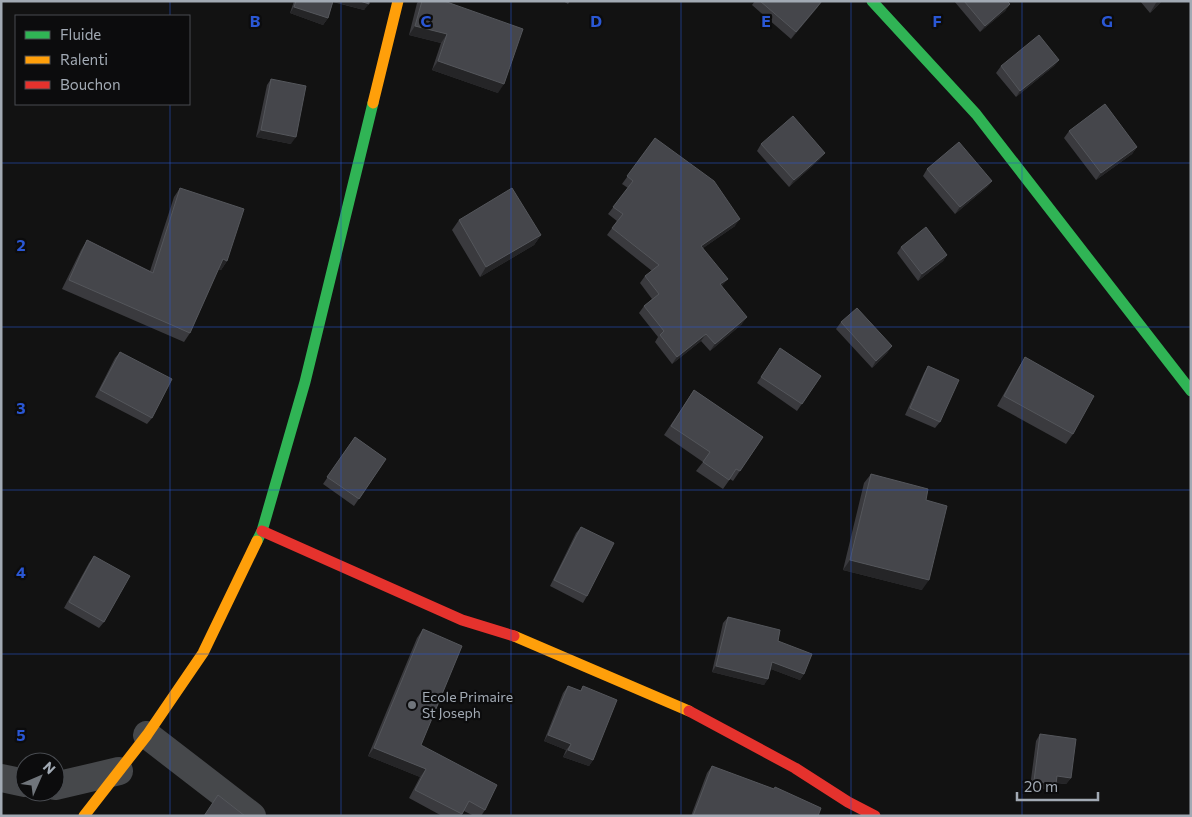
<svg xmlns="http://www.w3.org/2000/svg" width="1192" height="817" viewBox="0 0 1192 817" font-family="Commissioner,sans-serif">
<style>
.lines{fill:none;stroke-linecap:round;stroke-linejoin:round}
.street{stroke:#46484b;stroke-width:28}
.fast{stroke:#30b455;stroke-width:11}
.slow{stroke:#ff9f0a;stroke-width:11}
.jam{stroke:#e5322d;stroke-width:11}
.wall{fill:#3a3a3e}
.shaded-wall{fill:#252527}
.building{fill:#45464b;stroke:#54565b}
.grid{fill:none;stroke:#2a57d4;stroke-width:1;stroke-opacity:0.55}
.poi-dot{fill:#70757b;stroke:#0c0c0d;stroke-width:2}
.labels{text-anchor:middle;stroke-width:4.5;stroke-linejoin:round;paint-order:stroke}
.poi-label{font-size:14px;fill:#a2aab4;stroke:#0c0c0d;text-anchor:start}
.grid-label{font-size:16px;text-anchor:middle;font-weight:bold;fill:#2a57d4;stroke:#0c0c0d;stroke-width:4.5;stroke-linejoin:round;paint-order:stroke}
</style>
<rect width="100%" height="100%" fill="#121212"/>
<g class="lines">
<path class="street" d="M147,735L252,816
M1,778L25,783
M55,786L119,771"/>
<path class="fast" d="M872,1L976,114L1191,391
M257,541L262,531L305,382L373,103"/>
<path class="slow" d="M373,103L398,1
M514,636L689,711
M84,816L147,735L203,653L257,541"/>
<path class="jam" d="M262,531L462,620L514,636
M689,711L795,768L848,802L875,816"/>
</g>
<path class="wall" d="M294,1H369L364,10L333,2L328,18L323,25L290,13Z
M419,1H444L498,93L432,70L441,43L409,35L417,3Z
M563,1H570L568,4Z
M755,1H822L817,8L791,39L752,5Z
M954,1H1007L1010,4L1005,11L980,32Z
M1140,1H1162L1150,13Z
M1059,60L1054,66L1016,97L996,73L1001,66Z
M271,79L291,144L256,137L267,85Z
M1069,131L1137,147L1132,154L1096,180L1064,138Z
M655,138L735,226L703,248L722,286L742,324L710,351L701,341L672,364L655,342L658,337L639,313L644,306L652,299L640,283L645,276L652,271L607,235L617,221L608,214L628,188L622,184Z
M761,144L820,159L789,187L757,151Z
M927,169L992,181L987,187L955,214L923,176Z
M180,188L227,261L221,270L218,269L190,333L184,342L62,289L81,250L87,240L150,271L174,197Z
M459,220L541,235L534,245L480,277L452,230Z
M901,247L947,255L943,261L918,281L897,253Z
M841,322L892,346L887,353L872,368L836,329Z
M780,348L821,376L797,411L757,383Z
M120,352L152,418L147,424L95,397L115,358Z
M1025,357L1073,434L1066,444L997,406L1019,367Z
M928,366L940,422L935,428L905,415L924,373Z
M694,390L763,437L733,481L730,479L723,489L696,471L703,462L664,435Z
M355,437L386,459L354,506L323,484Z
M871,474L926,500L922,590L843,570L864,483Z
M581,527L587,596L583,603L550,586L576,533Z
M94,556L104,622L99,628L64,608L89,563Z
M728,617L778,641L804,674L800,680L771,669L764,685L712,672L723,623Z
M423,629L421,745L485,810L481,816H474L464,811L461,816H442L409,798L420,777L368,756L417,638Z
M568,686L580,691L583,686L593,760L589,766L563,757L566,750L544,741L563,693Z
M1040,734L1071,778L1066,784L1056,783L1051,790L1030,787L1036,741Z
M712,766L818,816H691L707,773Z"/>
<path class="shaded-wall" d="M331,1H360L369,4L364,10Z
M822,1L817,8L791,39L796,32Z
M1158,1H1162L1150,13L1156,3Z
M1010,4L1005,11L980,32L985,26Z
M294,7L328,18L323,25L290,13Z
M415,26L447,34L441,43L409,35Z
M1059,60L1054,66L1016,97L1020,91Z
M438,61L504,84L498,93L432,70Z
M261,130L296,137L291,144L256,137Z
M1137,147L1132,154L1096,180L1101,173Z
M825,153L820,159L789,187L794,180Z
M992,181L987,187L955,214L960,207Z
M740,219L735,226L696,253L701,246Z
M541,235L534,245L480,277L486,267Z
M947,255L943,261L918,281L922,274Z
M223,259L227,261L221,270L216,268Z
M728,279L722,286L715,292L720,284Z
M747,317L742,324L710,351L715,344Z
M706,334L701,341L672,364L677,357Z
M892,346L887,353L872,368L876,361Z
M850,560L929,580L922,590L843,570Z
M772,662L804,674L800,680L768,668Z
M716,666L768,679L764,685L712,672Z
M548,735L571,744L566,750L544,741Z
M374,748L426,769L420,777L368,756Z
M568,750L593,760L589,766L563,757Z
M1057,776L1071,778L1066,784L1052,782Z
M1034,781L1056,784L1051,790L1030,787Z"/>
<path class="building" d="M296,1H333L328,18L294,7Z
M360,1H369V4Z
M422,1H444L523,29L504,84L438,61L447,34L415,26Z
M760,1H822L796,32Z
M964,1H1007L1010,4L985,26Z
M1039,35L1059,60L1020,91L1001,66Z
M271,79L306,86L296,137L261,130Z
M1105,104L1137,147L1101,173L1069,131Z
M793,116L825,153L794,180L761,144Z
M655,138L714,181L740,219L701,246L728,279L720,284L747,317L715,344L706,334L677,357L660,335L664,331L644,306L659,294L645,276L659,265L612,228L623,214L613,207L633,181L627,176Z
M959,142L992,181L960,207L927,169Z
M180,188L244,209L227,261L223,259L190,333L69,280L87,240L153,273Z
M512,188L541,235L486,267L459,220Z
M926,227L947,255L922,274L901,247Z
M857,308L892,346L876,361L841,322Z
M780,348L821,376L802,404L761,377Z
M120,352L172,379L152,418L100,390Z
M1025,357L1094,396L1073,434L1004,396Z
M928,366L959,380L940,422L910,408Z
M694,390L763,437L740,471L736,469L729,480L703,462L710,452L671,426Z
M355,437L386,459L359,499L327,477Z
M871,474L928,489L926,500L947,506L929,580L850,560Z
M581,527L614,543L587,596L554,580Z
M94,556L130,576L104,622L69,602Z
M728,617L780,630L778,641L812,654L804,674L772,662L768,679L716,666Z
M423,629L462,646L421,745L497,785L485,810L469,801L462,814L415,790L426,769L374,748Z
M568,686L581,691L583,686L617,700L593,760L568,750L571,744L548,735Z
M1040,734L1076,739L1071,778L1057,776L1056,784L1034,781Z
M712,766L774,789L775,787L821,808L818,816H693Z
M218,795L245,816H204Z"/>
<path class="grid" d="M170,1V16M341,1V816M511,1V816M681,1V816M851,1V816M1022,1V816M170,104V816M1,163H1191M1,327H1191M1,490H1191M1,654H1191"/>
<circle class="poi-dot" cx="412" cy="705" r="5"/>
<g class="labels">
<g class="poi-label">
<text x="422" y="702">Ecole Primaire<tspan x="422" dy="16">St Joseph</tspan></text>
</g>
</g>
<g class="grid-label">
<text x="255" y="27">B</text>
<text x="426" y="27">C</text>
<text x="596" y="27">D</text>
<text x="766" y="27">E</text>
<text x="937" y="27">F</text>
<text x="1107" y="27">G</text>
<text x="21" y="251">2</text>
<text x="21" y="414">3</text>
<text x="21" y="578">4</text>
<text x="21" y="741">5</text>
</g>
<rect width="1192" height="817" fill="none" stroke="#a2aab4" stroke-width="5"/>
<rect x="15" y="15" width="175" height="90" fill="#0c0c0d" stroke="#484b50"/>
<rect x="25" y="31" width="25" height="8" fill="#30b455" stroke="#484b50"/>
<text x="60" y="40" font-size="15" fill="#a2aab4">Fluide</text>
<rect x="25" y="56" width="25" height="8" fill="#ff9f0a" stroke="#484b50"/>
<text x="60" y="65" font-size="15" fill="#a2aab4">Ralenti</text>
<rect x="25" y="81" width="25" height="8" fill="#e5322d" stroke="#484b50"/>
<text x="60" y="90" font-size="15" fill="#a2aab4">Bouchon</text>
<g transform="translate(40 777) rotate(45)"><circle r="24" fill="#0c0c0d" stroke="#484b50"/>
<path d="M0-4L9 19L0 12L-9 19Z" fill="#70757b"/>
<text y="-8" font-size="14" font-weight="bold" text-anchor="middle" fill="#a2aab4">N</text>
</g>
<path d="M1017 792v8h81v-8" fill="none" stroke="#a2aab4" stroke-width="2.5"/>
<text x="1024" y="792" font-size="15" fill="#a2aab4" stroke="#0c0c0d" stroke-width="4" paint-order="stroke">20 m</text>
</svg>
